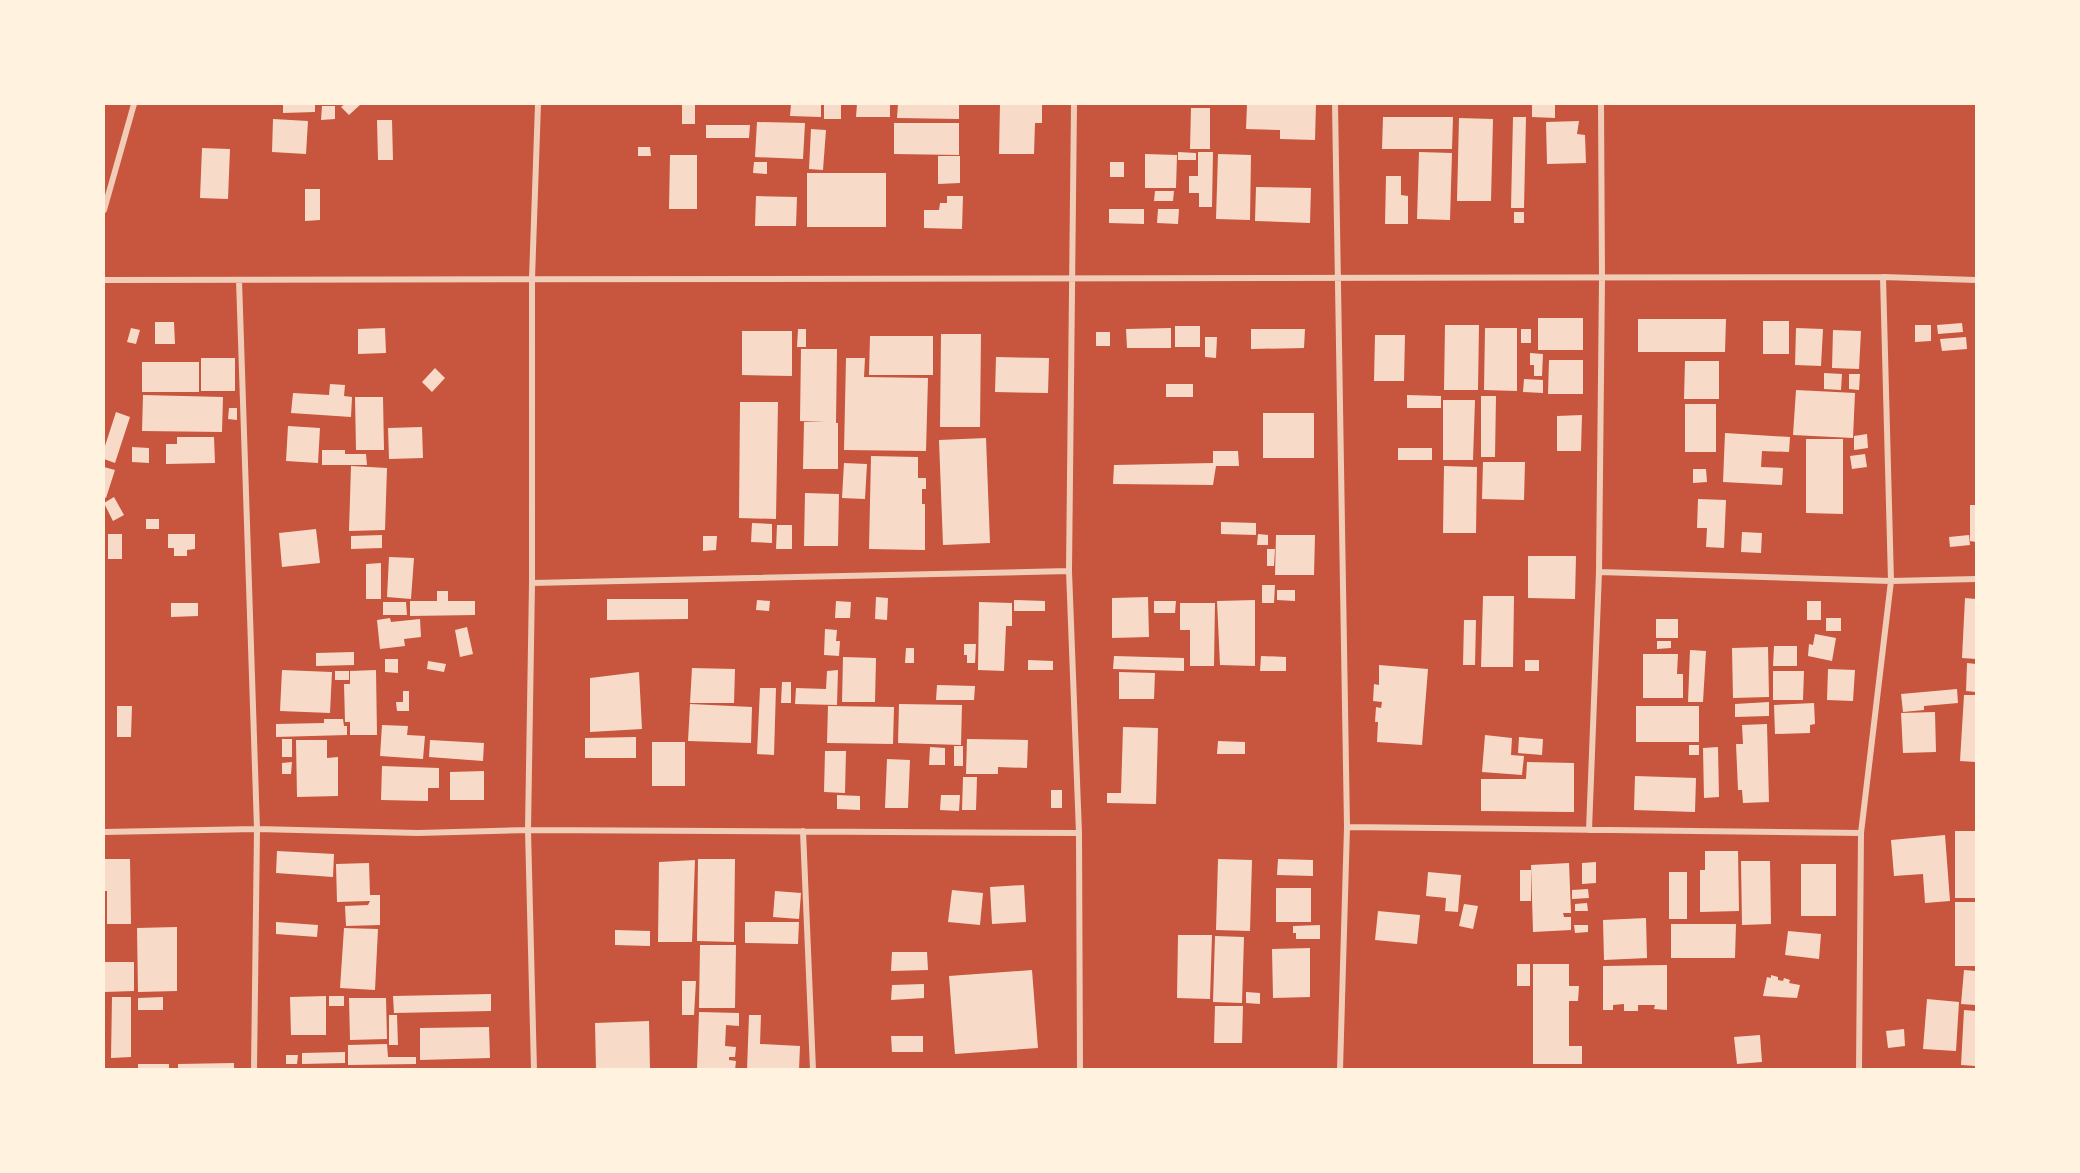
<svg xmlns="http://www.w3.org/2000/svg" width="2080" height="1173" viewBox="0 0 2080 1173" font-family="'Nunito Sans',sans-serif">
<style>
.building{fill:#f7dbc8}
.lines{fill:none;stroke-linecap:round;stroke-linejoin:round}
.minor{stroke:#f1ccb7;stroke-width:6}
</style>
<rect width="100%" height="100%" fill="#c8553d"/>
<path class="building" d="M283,104H315V112L283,113Z
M345,104H361L349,115L341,107Z
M682,104H695V124H682Z
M791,104H821V117L790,116Z
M824,104H841V119H824Z
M857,104H890V117H856Z
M898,104H959V119L897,118Z
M1000,104H1042V123H1035L1034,154H999Z
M1247,104H1316L1315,140L1280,139V130L1246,129Z
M1532,104H1555V118L1532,117Z
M322,106H335V119L321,120Z
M1191,108H1210V149H1190Z
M1383,117H1453L1452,149H1382Z
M1513,117H1526L1524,208H1511Z
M1459,118L1493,119L1491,201H1457Z
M273,119L308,121L306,154L272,152Z
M377,120H392L393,160H378Z
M1579,121L1577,134L1585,135L1586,163L1547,164L1546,122Z
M757,122L805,123L803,159L755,157Z
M894,123H959V155L894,154Z
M706,125H750L749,138H706Z
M811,129L826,130L823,170L809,169Z
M638,147H650L651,156H638Z
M202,148L230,149L228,199L200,198Z
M1178,152L1196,153V160H1178Z
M1198,152H1213L1212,207H1199V193H1189V176H1198Z
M1419,152L1452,153L1450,220L1417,219Z
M1145,154L1177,155L1176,188H1145Z
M1218,154L1251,155L1250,220L1216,219Z
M670,155H697V209H669Z
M938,156H960V183L938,184Z
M754,162H767V174L753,173Z
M1110,162H1124V177H1110Z
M807,173H886V227H807Z
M1386,176H1401V195L1408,196V224H1385Z
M1256,187L1311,188L1310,223L1255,221Z
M305,189H320V220L305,221Z
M1155,191H1174L1173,201H1154Z
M756,196L797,197L796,226H755Z
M947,196H963L962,229L924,228V210H939L940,203H947Z
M1109,209H1144V224L1109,223Z
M1158,209H1179L1178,224L1157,223Z
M1514,212H1524V223H1514Z
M1538,318H1583V350H1538Z
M1638,319H1726L1725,352H1638Z
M1763,321H1789V354H1763Z
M155,322H174L175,344H155Z
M1962,323L1963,332L1938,334L1937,325Z
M1445,325H1479L1478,390H1444Z
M1915,325H1931V341L1915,342Z
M1175,326H1200V347H1175Z
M131,328L140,330L136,344L127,342Z
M385,328L386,353L358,354V329Z
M1171,328V348H1127L1126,329Z
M1485,328H1517V391L1484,390Z
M1796,328L1823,329L1821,366L1795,365Z
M798,329H806V347H797Z
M1251,329H1305L1304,348L1251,349Z
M1521,329H1531V343H1521Z
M1833,330L1861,331L1859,369L1832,368Z
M742,331H792V376L742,375Z
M1096,332H1110V346H1096Z
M941,334H981L980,427H940Z
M1375,335H1405L1404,381H1374Z
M870,336H933V375H869Z
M1205,337H1217L1216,358L1205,357Z
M1966,337L1967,349L1942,351L1940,339Z
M801,349H837L836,423H838V469H803L804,422H825L800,421Z
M1530,353L1543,354L1542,376H1534V365H1530Z
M996,357L1049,358L1048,393L995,392Z
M201,358H235V391H201Z
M846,358H865L864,377L928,378L926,451L844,450Z
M1549,360H1583V394H1548Z
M1685,361H1719V399H1684Z
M142,362H199V392H142Z
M435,368L445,378L432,392L422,382Z
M1824,373L1842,374L1841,390L1824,389Z
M1849,374H1860L1859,390L1849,389Z
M1524,379L1543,380V393L1523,392Z
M330,384L345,385L344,396L352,397L351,417L291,413L293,393L329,395Z
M1166,384H1193V397H1166Z
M1796,390L1855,393L1853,438L1793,435Z
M143,395L223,397L222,432L142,431Z
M1407,395L1441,396V408H1407Z
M1481,396H1496L1495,457H1481Z
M355,397H383L384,450H356Z
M1443,400H1475L1473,460H1443Z
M740,402H778L776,519L739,518Z
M1685,404H1716V452H1685Z
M229,408H237V420L228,419Z
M116,412L130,417L115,463L104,459V449Z
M1263,413H1314V458H1263Z
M1582,415L1581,451H1557V416Z
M288,426L320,428L318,463L286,461Z
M422,427L423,458L389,459L388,428Z
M1725,433L1790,437L1789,452L1762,451L1761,467L1783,468L1782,485L1723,482Z
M1867,434L1868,448L1854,450V436Z
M177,437H214L215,463L166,464V444H177Z
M986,438L990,543L943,545L939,440Z
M1806,439H1843V514L1806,513Z
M132,447L149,448V463L132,462Z
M1398,448H1432V460H1398Z
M322,450H345V454H366L367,465H322Z
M1213,451H1238L1239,466H1216L1213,485L1113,484L1114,465L1213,463Z
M1865,454L1867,467L1852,469L1850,456Z
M871,456L918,457V478H926V489H922V504H925V550L869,549Z
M1483,462H1525L1524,500L1482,499Z
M844,463L867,464L865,499L842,498Z
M351,466L387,468L385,530L349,531Z
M1444,466L1477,467L1476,533H1443Z
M104,467L115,470L106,498L104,497Z
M1693,469H1706L1707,482L1693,483Z
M805,493L839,494L838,546H804Z
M114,497L124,515L113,521L104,503Z
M1698,499L1726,500L1724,548L1706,547L1707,528H1697Z
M1970,505H1976V542L1970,541Z
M146,519H159V529H146Z
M1221,522L1256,523V535L1221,534Z
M752,523L772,524V543L751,542Z
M777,525H792V549H776Z
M316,529L320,563L282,567L279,533Z
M1742,532L1762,533L1761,553L1741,552Z
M108,534H122V559H108Z
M168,534H195V549L187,550V556H174V548H168Z
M1258,534L1268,535V545H1257Z
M382,535V548L351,549V536Z
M1276,535H1315L1314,575H1275Z
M1969,535L1970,545L1950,547L1949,537Z
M703,536H717L716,550L703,551Z
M1267,549H1275L1274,566H1267Z
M1528,556H1576L1575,599L1528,598Z
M389,557L414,558L411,599L387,597Z
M381,563V599H366V564Z
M1262,585H1275L1274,603H1262Z
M1277,590H1295V601L1277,600Z
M437,591H448V601H475V615L410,616V601H437Z
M1483,596H1514L1513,667H1481Z
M876,597L888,598L887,620L875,619Z
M1148,597L1149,637L1112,638V598Z
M1965,598L1976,599V659L1962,658Z
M607,599H688V619L607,620Z
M757,600L770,601L769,611L756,610Z
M1014,600L1045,601V611H1014Z
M1255,600V666L1220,665L1217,601Z
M836,601L851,602L850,618H835Z
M1154,601H1176L1175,613H1154Z
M1807,601H1821V620H1807Z
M383,602H406L407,615H383Z
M979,602L1012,603V626H1006L1004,671L978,670Z
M171,603H198V616L171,617Z
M1180,603H1215L1214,666H1190V630H1180Z
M390,618L391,622L420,619L421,637L404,639L405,646L380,649L377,620Z
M1826,618H1841V631H1826Z
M1656,619H1678V638H1656Z
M1464,620H1476L1475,665H1463Z
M467,627L473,654L460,657L455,630Z
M825,629L837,630L836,641H840L839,656L824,655Z
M1815,634L1836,638L1832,661L1808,656L1809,644L1813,645Z
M1657,641H1671V648L1657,649Z
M964,644H976L975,663H967V655H964Z
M1774,646H1797V666H1773Z
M1768,647L1769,697L1733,698L1732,648Z
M906,648H914V663H905Z
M1690,650L1706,651L1703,702H1688Z
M354,652V665L316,666V653Z
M1643,654H1678L1677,674H1683V698H1643Z
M1114,656L1184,658V671L1113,669Z
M1261,656L1286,657V671H1260Z
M843,657L876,658L875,702H842Z
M385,659H398V673L385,672Z
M1028,660L1053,661V670H1028Z
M1525,660H1539V671H1525Z
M428,661L446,664L444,672L427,669Z
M1967,663L1976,664V692L1966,691Z
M1379,665L1428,669L1422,745L1377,742L1378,722H1375L1376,707L1381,708L1382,702L1373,701L1374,684L1379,685Z
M692,668L735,669L734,703H690Z
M1828,669L1855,670L1853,701L1827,700Z
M282,670L332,672L330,713L280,711Z
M376,670L377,735H350V722H345L344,684H350V671Z
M838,670L837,705L795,704L796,688L826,689L827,671Z
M335,671H349V680H335Z
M1773,671H1804L1803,700H1773Z
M639,672L642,729L590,732V678Z
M1119,672L1155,673L1154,699H1119Z
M782,682H791V703H781Z
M937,685L975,686L974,700H936Z
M760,688H776L774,755L757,754Z
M1957,689L1958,703L1924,706V710L1903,712L1901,694Z
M403,691H409V711H397L396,702H403Z
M1964,695H1976V762L1960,761Z
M1769,702V716L1735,717V704Z
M1814,703L1815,724L1810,725V733L1775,734L1774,705Z
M690,704L752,707L751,743L688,741Z
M899,704L962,705L961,745L898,743Z
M117,706H132L131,737H117Z
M828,706L894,707L893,744L827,743Z
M1636,706H1699V742H1636Z
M1935,712L1936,752L1903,753L1901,713Z
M324,719H343L344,726H347V735L276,737V724L324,723Z
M1767,724L1769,802L1743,803L1742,790H1738L1736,744H1743L1742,725Z
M382,725L408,726L407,735L425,736L423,759L380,756Z
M1123,727L1158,728L1156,804L1107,803V793H1121Z
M1485,735L1512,738L1511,755L1524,756L1522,775L1482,772Z
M636,737V758H585V738Z
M1519,737L1543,739L1542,755L1518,753Z
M282,739H292V757H282Z
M967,739L1028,740L1027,768L998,767V774H966Z
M296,740H327V758L338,757V796L297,797Z
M430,740L484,743L483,761L429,757Z
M1218,741L1245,742V754H1217Z
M652,742H685V786H652Z
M1689,745H1699V755H1689Z
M954,746H963V766H954Z
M930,747L945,748V765H929Z
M1718,747L1719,797L1704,798L1703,748Z
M825,751H846L845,793L824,792Z
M887,759L910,760L908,808H885Z
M292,762L291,774H282V763Z
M1527,762L1574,763V812L1481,811V779H1526Z
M382,766L439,768V788H428V801L381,800Z
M484,771V800H450V772Z
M1635,776L1696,778L1695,812L1634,810Z
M963,777H977L976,810H962Z
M1051,790H1062V808H1051Z
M837,795L860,796V810L837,809Z
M941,795H960L959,811L940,810Z
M1955,831H1976V898H1955Z
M1945,835L1950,901L1925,903L1923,874L1894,876L1891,840Z
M277,851L334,854L333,877L276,873Z
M1705,851H1738L1739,911L1700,912V870H1705Z
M104,859H130L131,924H107V891H104Z
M698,859H735L734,942L697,941Z
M1218,859L1252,860L1250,931L1216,930Z
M1278,859L1313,860V876L1277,875Z
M695,860L692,942H658L659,862Z
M1741,861H1770L1771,924L1742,925Z
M1596,862V883L1582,884V863Z
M369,863L370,895H380V925L346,926L345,906L368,905L370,901L337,902L336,864Z
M1569,863L1571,913H1563L1564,917H1571V930L1533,932L1531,865Z
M1801,864H1836V916H1801Z
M1520,870H1531V901H1520Z
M1428,872L1461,875L1458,912L1445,911L1446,898L1426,896Z
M1669,872H1687V919H1669Z
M1024,885L1026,922L992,924L990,887Z
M1276,888H1311V922H1276Z
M1588,889L1589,898L1572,899V890Z
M952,890L983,893L980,925L948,922Z
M775,891L801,893L799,919L773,917Z
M1955,902H1976V966H1955Z
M1587,903L1588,911H1575V904Z
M1464,904L1478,906L1473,929L1459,926Z
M1378,911L1420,915L1417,944L1375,940Z
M1646,918L1647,958L1604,960L1603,920Z
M276,922L318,925L317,937L276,934Z
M745,922H799L798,944L745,943Z
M1671,924H1736L1735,958H1671Z
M1320,925V939H1296V933H1293V926Z
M1574,925H1588V932L1575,933Z
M177,927V991L138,992L137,928Z
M344,928L378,929L375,990L340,988Z
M615,930L650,931V946L615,945Z
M1788,931L1821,934L1819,959L1785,955Z
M1178,935H1212L1210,999L1177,998Z
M1215,936L1244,937L1242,1003L1213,1002Z
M700,945H736L735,1008H699Z
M1310,948V997L1273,998L1272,949Z
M892,952H927L928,970L891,971Z
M104,962H134V991L104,992Z
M1517,964H1530V986H1517Z
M1533,964H1569V986H1579L1578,1001H1569V1046H1582V1064H1533Z
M1667,965V1010L1654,1009L1655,1005H1638V1011H1624V1004L1613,1005V1010H1603V966Z
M1032,970L1038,1048L955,1054L949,976Z
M1964,970L1976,971V1005L1961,1004Z
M1771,975L1778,977V980L1783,981L1784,978L1790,980L1789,983L1800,985L1797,998L1763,996L1767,977L1771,978Z
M682,981H696L694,1015H682Z
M924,984V998L891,1000L892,985Z
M1246,992L1260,993V1004L1246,1003Z
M491,994V1011L394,1013L393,996Z
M326,996V1035H291L290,997Z
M329,996H344V1006H329Z
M112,997H131V1057L111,1058Z
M163,997V1010H138V998Z
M349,998H386L387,1039L350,1040Z
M1927,999L1959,1002L1956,1051L1923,1049Z
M1215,1006H1243L1242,1043H1214Z
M1964,1010L1976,1011V1066L1961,1065Z
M699,1012L739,1013V1026L726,1025L725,1046L736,1047L735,1057H729V1060L736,1061L735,1070L697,1069Z
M389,1015H397L398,1045H389Z
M749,1015H761L760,1044L800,1046L799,1070H747Z
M649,1021L650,1070H596L595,1023Z
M489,1027L490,1058L420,1060V1028Z
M1904,1029L1905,1046L1888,1048L1886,1031Z
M1760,1035L1762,1062L1737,1064L1734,1037Z
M891,1036H923V1052H892Z
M387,1044L388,1057H416V1064L348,1065V1045Z
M345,1052V1063L302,1064V1053Z
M286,1055H298L297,1064H286Z
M234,1063V1070H178V1064Z
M138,1064H169V1070H138Z"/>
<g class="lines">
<path class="minor" d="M1074,104L1069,571L1079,833L1080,1070
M1335,104L1347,827L1340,1070
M104,210L134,104
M104,280L1883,277L1976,280
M239,280L257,829L254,1070
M1599,572L1891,581L1976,579
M532,583L1069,571
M1347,827L1861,833
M1589,830L1599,572L1602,278L1601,104
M803,831L813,1070
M104,832L257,829L418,833L528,830L1079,833
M534,1070L528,830L532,583V279L538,104
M1859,1070L1861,833L1891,581L1883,277"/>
</g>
<rect width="2080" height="1173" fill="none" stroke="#fff3e0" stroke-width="210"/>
</svg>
